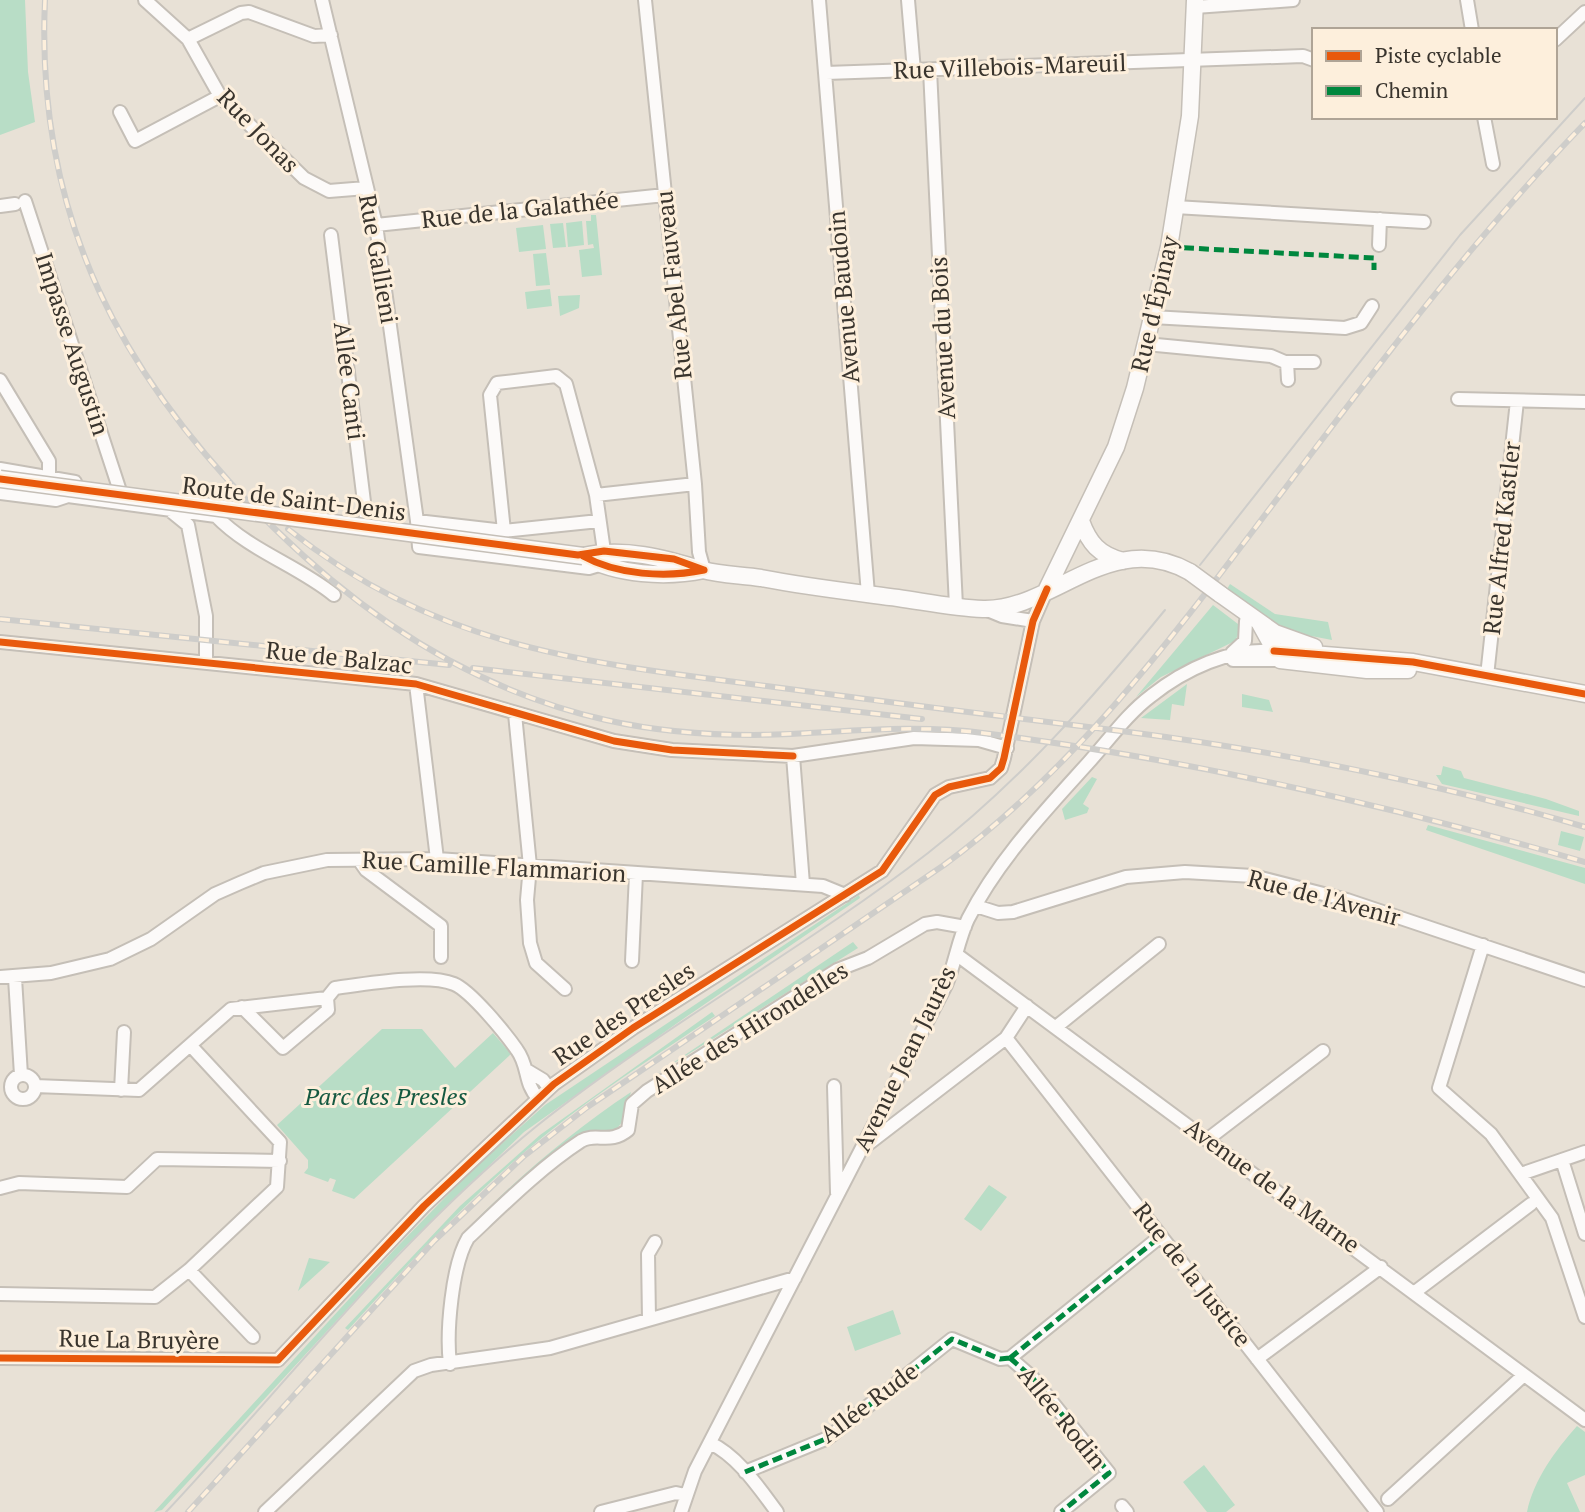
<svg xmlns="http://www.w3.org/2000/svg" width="1585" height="1512" viewBox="0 0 1585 1512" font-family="'PT Serif',serif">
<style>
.green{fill:#b8ddc6}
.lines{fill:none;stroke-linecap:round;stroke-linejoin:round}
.minor-casing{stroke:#c5bfb7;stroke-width:16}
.major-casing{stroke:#c5bfb7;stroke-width:19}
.minor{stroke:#fcfaf9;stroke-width:12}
.major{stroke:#fcfaf9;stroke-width:16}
.tram{stroke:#cecdca;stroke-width:2}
.rail-casing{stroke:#cecdca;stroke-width:6}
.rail{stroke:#fdefdc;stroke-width:3.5;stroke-dasharray:10;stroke-linecap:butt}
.major-bridge-casing{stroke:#c5bfb7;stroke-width:19;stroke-linecap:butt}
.major-bridge{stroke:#fcfaf9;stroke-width:16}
.quiet{stroke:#00873e;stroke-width:5;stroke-dasharray:10 5;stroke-linecap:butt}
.cycleway-casing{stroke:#fdefdc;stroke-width:11}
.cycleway{stroke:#e8590c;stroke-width:7}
.labels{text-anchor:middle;stroke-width:6;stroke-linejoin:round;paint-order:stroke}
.street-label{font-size:24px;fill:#39342d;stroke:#fdefdc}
.park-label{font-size:24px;font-style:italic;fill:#155941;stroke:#fdefdc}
</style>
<rect width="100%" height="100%" fill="#e8e1d6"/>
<path class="green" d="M0,0H25L28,72L35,122L0,135Z
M591,215H596L602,275L582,277L579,250L594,248L593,244L588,245L586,221H591Z
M582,221L584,245L568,247L566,223Z
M563,223L566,247L553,248L550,224Z
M543,225L546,249L519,252L516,228Z
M546,253L550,285L536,286L533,254Z
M550,289L552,306L527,309L525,292Z
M580,295L579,308L560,316L558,296Z
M1230,584L1275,614L1328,622L1332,640L1285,631L1227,589Z
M1213,605L1238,624L1239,633L1235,641L1161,677L1136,697Z
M1187,684L1184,706L1172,704L1170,720L1141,718Z
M1242,694L1269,700L1273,712L1242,707Z
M1443,766L1461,771L1464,778L1546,799L1579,811V816L1442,784L1436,775H1441Z
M1092,777L1097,779L1083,804L1089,808L1087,813L1065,820L1062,809Z
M1428,825L1585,868V884L1426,830Z
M1561,831L1584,837L1580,851L1558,845Z
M859,895L860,898L683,1019L524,1132L401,1251L162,1510L154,1512L393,1251L468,1174L545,1105Z
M853,942L858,948L655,1075Z
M712,1012L715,1016C660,1053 602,1089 549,1132C475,1191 412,1260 348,1330L345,1328L460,1206L540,1135Z
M382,1029H422L455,1068L493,1033L511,1054L354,1199L332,1191L336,1180L330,1178L328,1182L304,1173L308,1168V1160L277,1125Z
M631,1092L622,1122L613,1134L575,1140L466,1230C517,1178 571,1132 631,1092Z
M989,1185L1007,1197L981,1231L964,1219Z
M309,1258L330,1262L298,1291Z
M893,1310L901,1334L855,1351L847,1327Z
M1577,1426L1585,1432V1475L1567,1483L1580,1512H1527C1534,1479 1555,1451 1577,1426Z
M1204,1465L1235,1505L1226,1512H1207L1183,1482Z"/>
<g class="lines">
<g class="minor-casing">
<path id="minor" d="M145,0L188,39L220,96L304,178L329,191L366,188
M322,0L376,225L417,521
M645,0L695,484L699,552L704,570
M819,0L868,594
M908,0L914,71
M1467,0L1472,30
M1195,7L1293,0
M188,39L241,13L249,12L314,36L331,35
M1555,40L1585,12
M930,70L956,606
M826,73L1303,56L1314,60
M120,112L135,141L220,96
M1484,117L1493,164
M25,201L119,488
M0,206L15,204
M1175,207L1424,222
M376,225L665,195
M331,235L367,526
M1379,245L1380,219
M1152,317L1345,328L1361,323L1372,306
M1146,344L1271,356L1285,362H1314
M1287,362L1288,380
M0,380L49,461V476
M1458,399L1585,402
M0,469L75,482
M0,493L56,500L68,496L216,516L207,501
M596,495L695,484
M288,504L298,516L306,517
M172,512L188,525L206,616V663
M216,516C250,551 297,565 334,595
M599,521L504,531L417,521L419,547L589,568L599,565
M504,531L490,395L497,383L556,376L566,384L596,495L604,551
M985,609L1002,616L1033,621
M0,642L416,684L614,741L672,750L793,756L914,738L979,740L1007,748
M1232,653L1245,641L1246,621
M1233,660H1280
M1487,676L1517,401
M416,684L437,859
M515,714L530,866L527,900L530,943L536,963L565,989
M793,756L803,884
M359,860L366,870L441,926V957
M976,906L998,913L1013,912L1126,877L1185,872L1253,876L1347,900L1585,980
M1483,945L1439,1088L1491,1134L1552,1218L1585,1317
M956,954L1585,1420
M632,961L636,874
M0,977L51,973L110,959L151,939L215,894L240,883L264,873L327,860L437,859L823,886L845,895
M15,978L21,1075
M242,1007L283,1048L328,1010L327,998
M1056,1027L1159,944
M1006,1038L1377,1512
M528,1071L543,1080L549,1088
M11 1087a12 12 0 1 1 24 0a12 12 0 1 1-24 0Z
M35,1086L139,1090L231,1009L327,998L335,988C365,984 427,973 454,984C471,991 506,1034 517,1050C529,1066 524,1084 538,1098
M834,1086L837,1193
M121,1090L124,1032
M1208,1139L1323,1051
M863,1148L1006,1038L1027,1006
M1562,1160L1585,1234
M1521,1174L1585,1152
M0,1188L19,1183L127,1187L157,1159L280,1161
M189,1270L253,1337
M1415,1292L1531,1204
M0,1294L155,1297L189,1270L277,1187L280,1142L191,1046
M649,1319L648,1254L655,1242
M0,1358L278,1360L424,1206L554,1084L633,1028L882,871L935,795L949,787L990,778L1001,768L1004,758L1033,621L1047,589
M1010,1358L1032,1377L1109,1473L1061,1512
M1010,1358L1161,1236
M1257,1359L1381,1267
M450,1364C446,1332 452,1265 468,1238C503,1205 541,1167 581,1141C596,1132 610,1145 628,1130L632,1104L647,1091L837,970L868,958L925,924L937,922L965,927
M710,1443C738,1456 759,1488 777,1512
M745,1472L828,1438L952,1339L1000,1359L1010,1358
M1388,1499L1524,1375
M1122,1506L1127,1512
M265,1512L414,1371L431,1365L550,1348L795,1278
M601,1512L676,1493L685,1495
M681,1512L695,1471L946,985C955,964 958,940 968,919C998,860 1045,811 1089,762C1109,740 1127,714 1151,696C1185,669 1230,648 1274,651"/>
</g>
<g class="major-casing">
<path id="major" d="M1081,521C1089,543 1099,555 1123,561
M583,556C624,547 664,558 703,570C721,575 742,575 761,578C807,587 852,592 898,598C926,602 955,608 983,609C1053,611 1110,527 1190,572
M583,556C617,575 666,578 704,570
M1047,589L1116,447L1135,388L1169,247L1190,116L1195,0
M1220,594L1275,633L1314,647
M1259,622L1280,660L1367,670H1408
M1274,651L1413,662L1585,694"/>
</g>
<use href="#minor" class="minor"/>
<use href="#major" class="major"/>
<path class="tram" d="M1200,565L1460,235L1585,98
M166,1512C288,1382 399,1237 538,1125C662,1026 803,950 928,853C1019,782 1093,698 1165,610"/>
<g class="rail-casing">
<path id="rail" d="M45,0C35,219 122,379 275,529C369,621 477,691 606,720C655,731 705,735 754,735C831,734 906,723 983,733C1187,759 1388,805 1585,862
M288,529C440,650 589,663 774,687C892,703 1011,717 1129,732C1284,752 1436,783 1585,827
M0,619L449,665
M473,668L922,719
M188,1512L434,1241L523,1157L586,1108L944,865C1078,767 1178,630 1277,499C1375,369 1472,240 1585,123"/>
</g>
<use href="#rail" class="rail"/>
<g class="major-bridge-casing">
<path id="major-bridge" d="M0,479L583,556
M1190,572L1220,594"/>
</g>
<use href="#major-bridge" class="major-bridge"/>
<path class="quiet" d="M1169,247L1374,258V270
M1010,1358L1032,1377L1109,1473L1061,1512
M1010,1358L1161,1236
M745,1472L828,1438L952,1339L1000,1359L1010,1358"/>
<g class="cycleway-casing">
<path id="cycleway" d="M0,479L578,555L604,551L674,559L704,570
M583,556C617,575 666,578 704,570
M0,642L416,684L614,741L672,750L793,756
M1274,651L1413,662L1585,694
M0,1358L278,1360L424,1206L554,1084L633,1028L882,871L935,795L949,787L990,778L1001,768L1004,758L1033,621L1047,589"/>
</g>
<use href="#cycleway" class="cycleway"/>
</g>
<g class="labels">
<g class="street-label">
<text transform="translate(1010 67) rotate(-2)" y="8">Rue Villebois-Mareuil</text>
<text transform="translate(258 131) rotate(46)" y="8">Rue Jonas</text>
<text transform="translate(520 210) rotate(-6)" y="8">Rue de la Galathée</text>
<text transform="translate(378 259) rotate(80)" y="8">Rue Gallieni</text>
<text transform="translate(674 285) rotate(-96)" y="8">Rue Abel Fauveau</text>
<text transform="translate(844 297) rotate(-95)" y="8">Avenue Baudoin</text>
<text transform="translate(1155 304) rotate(-77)" y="8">Rue d'Épinay</text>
<text transform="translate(943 338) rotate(-93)" y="8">Avenue du Bois</text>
<text transform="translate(72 344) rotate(72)" y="8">Impasse Augustin</text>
<text transform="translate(349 381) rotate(83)" y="8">Allée Canti</text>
<text transform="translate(294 499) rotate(7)" y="8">Route de Saint-Denis</text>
<text transform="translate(1502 538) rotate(-84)" y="8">Rue Alfred Kastler</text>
<text transform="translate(339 658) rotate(6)" y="8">Rue de Balzac</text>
<text transform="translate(494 867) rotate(3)" y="8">Rue Camille Flammarion</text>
<text transform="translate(1324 898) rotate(15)" y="8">Rue de l'Avenir</text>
<text transform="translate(624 1014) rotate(-34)" y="8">Rue des Presles</text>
<text transform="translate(750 1028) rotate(-32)" y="8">Allée des Hirondelles</text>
<text transform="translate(905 1059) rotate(-64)" y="8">Avenue Jean Jaurès</text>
<text transform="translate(1272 1186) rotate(36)" y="8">Avenue de la Marne</text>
<text transform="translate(1192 1275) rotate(52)" y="8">Rue de la Justice</text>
<text transform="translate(139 1340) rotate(1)" y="8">Rue La Bruyère</text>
<text transform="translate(869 1403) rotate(-37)" y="8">Allée Rude</text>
<text transform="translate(1062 1418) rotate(51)" y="8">Allée Rodin</text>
</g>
<g class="park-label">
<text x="386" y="1105">Parc des Presles</text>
</g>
</g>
<rect x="1312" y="28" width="245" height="91" fill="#fdefdc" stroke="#afa496" stroke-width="2"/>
<rect x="1326" y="51" width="35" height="10" fill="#e8590c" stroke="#afa496" stroke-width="2"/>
<text x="1375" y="63" font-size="21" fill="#39342d">Piste cyclable</text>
<rect x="1326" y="86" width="35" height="10" fill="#00873e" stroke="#afa496" stroke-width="2"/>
<text x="1375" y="98" font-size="21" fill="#39342d">Chemin</text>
</svg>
